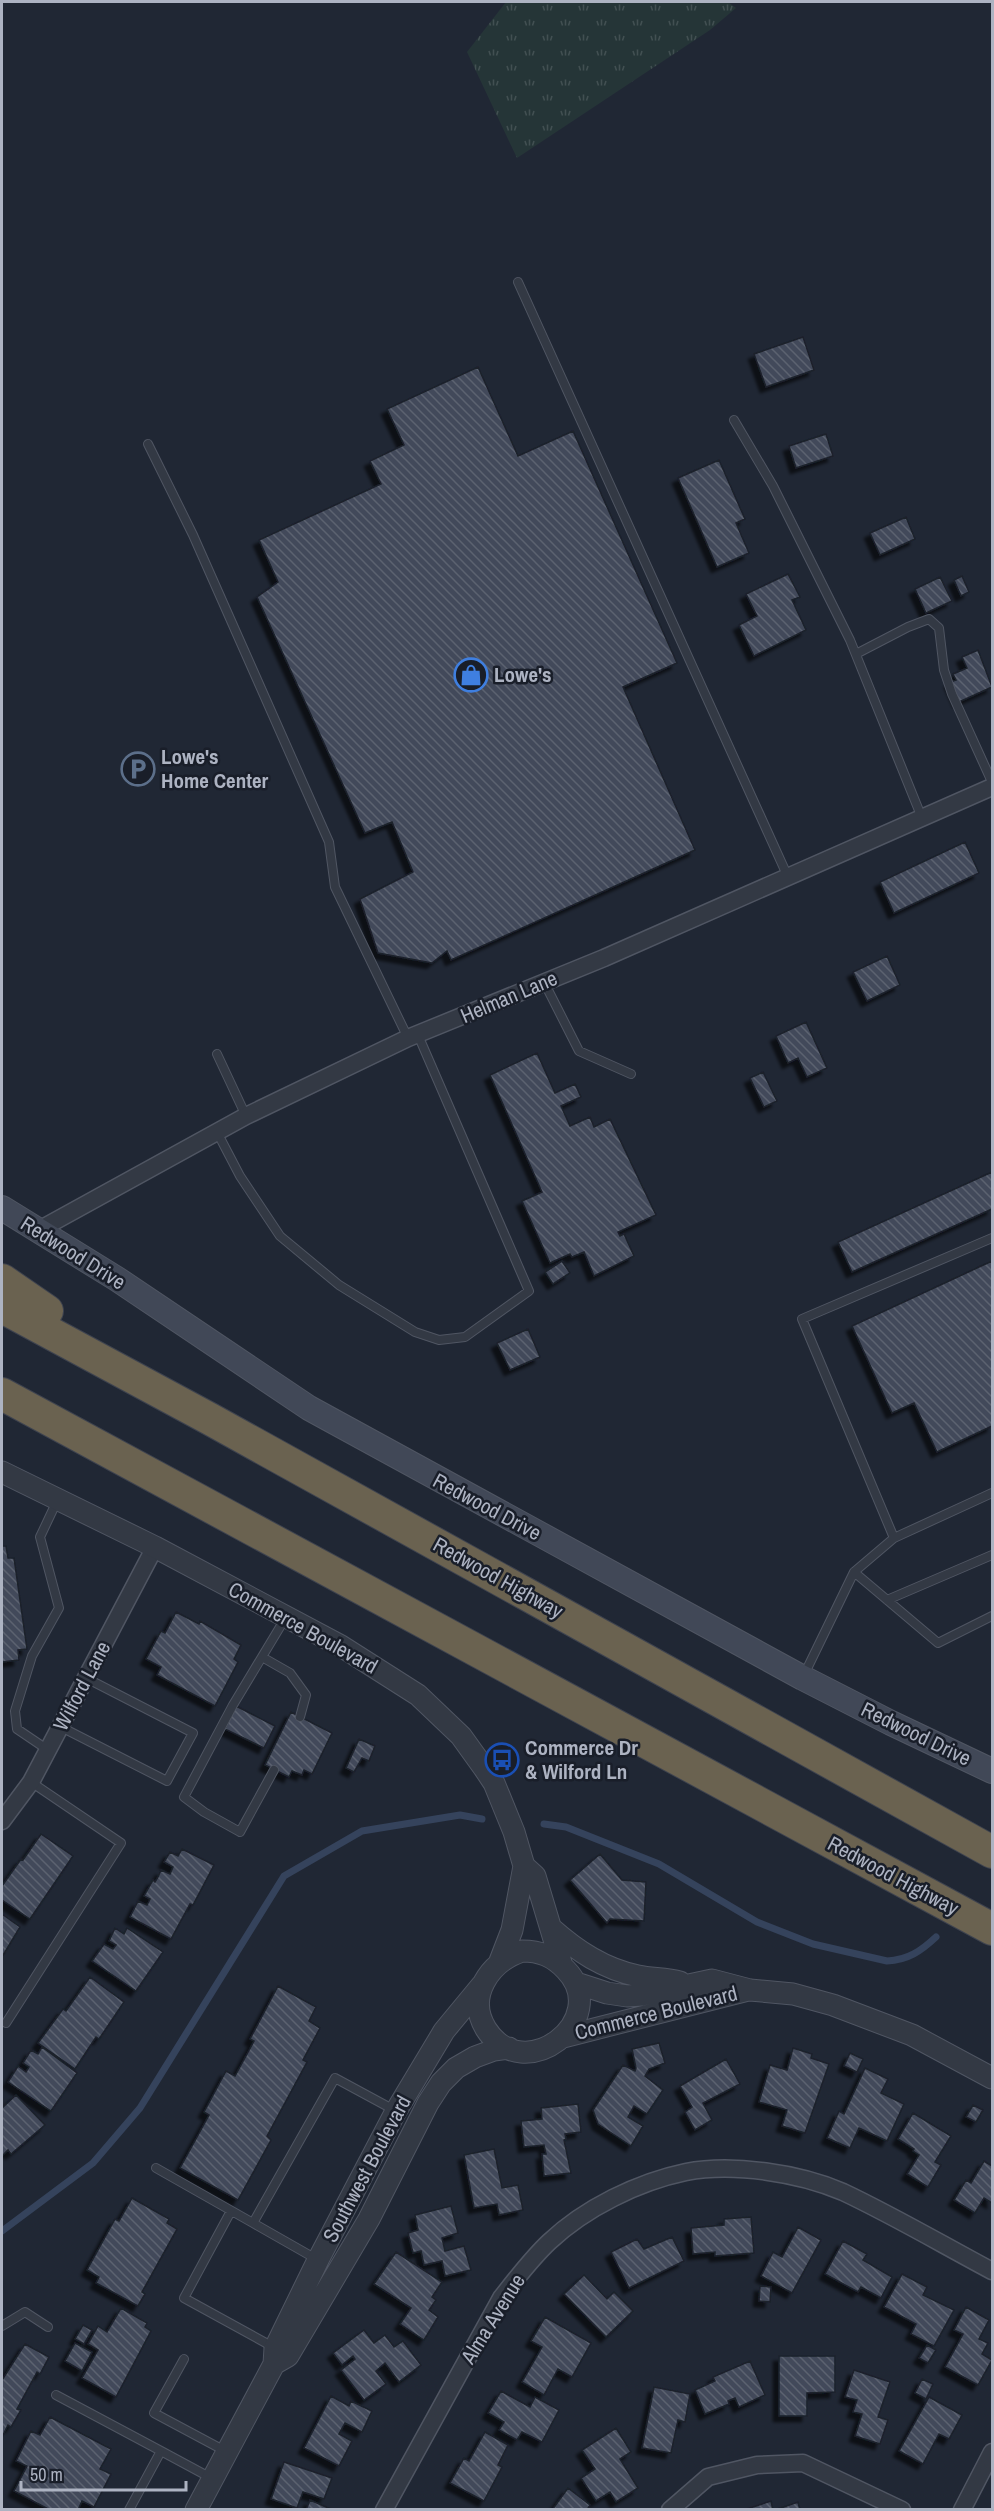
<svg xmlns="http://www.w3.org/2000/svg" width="994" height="2511" viewBox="0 0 994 2511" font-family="'Archivo Narrow',sans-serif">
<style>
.park{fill:url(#park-tufts)}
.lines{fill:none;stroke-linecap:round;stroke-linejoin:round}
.stream{stroke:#35435c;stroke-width:7}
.building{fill:url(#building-back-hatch);stroke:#1b202b;stroke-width:1.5;filter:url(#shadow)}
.service-casing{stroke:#505663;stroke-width:10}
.minor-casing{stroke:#505663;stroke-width:19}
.tertiary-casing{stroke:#505663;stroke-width:23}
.secondary-casing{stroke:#505663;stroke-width:26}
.motorway-casing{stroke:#3e434f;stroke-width:34}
.service{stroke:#333944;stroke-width:8}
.minor{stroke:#333944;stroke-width:16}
.tertiary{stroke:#333944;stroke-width:21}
.secondary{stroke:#414857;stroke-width:24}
.motorway{stroke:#6a6250;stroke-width:32}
.labels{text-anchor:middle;stroke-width:5;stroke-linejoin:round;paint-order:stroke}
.poi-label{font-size:21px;font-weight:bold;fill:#adb3c2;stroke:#191e29;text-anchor:start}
.street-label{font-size:21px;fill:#adb3c2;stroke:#191e29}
</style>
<defs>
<pattern id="park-tufts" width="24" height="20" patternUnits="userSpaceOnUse" patternTransform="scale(1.5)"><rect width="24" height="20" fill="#253537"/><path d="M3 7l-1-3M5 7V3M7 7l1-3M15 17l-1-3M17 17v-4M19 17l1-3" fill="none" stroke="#425052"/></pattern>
<pattern id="building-back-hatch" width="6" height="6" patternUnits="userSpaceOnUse" patternTransform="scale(1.5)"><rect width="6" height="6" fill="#434a5a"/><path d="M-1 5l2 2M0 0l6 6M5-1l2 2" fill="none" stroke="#5b6270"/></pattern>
<filter id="shadow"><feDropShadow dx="-5.5" dy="5.5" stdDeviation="1.5" flood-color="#0009"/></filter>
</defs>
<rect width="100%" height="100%" fill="#202734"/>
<path class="park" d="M506,2H728L736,8L710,30L517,158L467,52Z"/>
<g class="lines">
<path class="stream" d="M544,1824L566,1827L659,1864L757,1922L813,1944L887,1961C908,1960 921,1951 936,1937
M2,2231L93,2163L140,2108L284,1876L362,1831L460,1815L482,1819"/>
</g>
<path class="building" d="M803,337L814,370L766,387L754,354Z
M478,367L518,456L573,431L677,663L623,687L695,850L451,960L447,951L432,963L378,953L360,899L413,872L392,822L365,833L257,597L278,582L259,540L381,484L370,461L404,445L387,409Z
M826,434L833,456L796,468L789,446Z
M719,460L745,519L736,523L749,553L717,567L678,478Z
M906,517L915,539L880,555L870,533Z
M788,574L800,597L792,600L806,630L754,656L739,625L757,616L746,594Z
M962,576L969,592L961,596L954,580Z
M940,577L952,601L926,613L915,589Z
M978,650L992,687L959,702L950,682L956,680L953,674L967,668L962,657Z
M965,842L979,873L894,913L880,882Z
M887,956L900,985L867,1001L853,972Z
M806,1022L827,1068L807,1077L798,1058L788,1063L776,1036Z
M537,1053L555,1093L575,1084L581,1097L561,1106L570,1126L590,1117L594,1127L610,1119L656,1215L618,1232L620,1236L624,1234L634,1256L594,1276L584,1252L572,1257L570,1254L550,1263L522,1201L542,1192L490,1075Z
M763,1072L777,1101L764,1107L750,1078Z
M992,1172V1209L852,1272L838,1242Z
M562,1261L570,1273L553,1284L545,1272Z
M992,1261V1426L937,1452L914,1403L892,1413L852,1326Z
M528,1329L540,1357L510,1370L497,1343Z
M2,1546H6L8,1558H14L27,1649L18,1650L19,1660L2,1662Z
M176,1612L199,1624L200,1621L241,1645L234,1659L238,1662L215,1706L157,1675L161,1667L146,1659L161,1631L165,1633Z
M236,1706L275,1726L264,1748L225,1729Z
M291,1712L332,1733L312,1774L304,1770L302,1775L292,1771L289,1777L265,1765Z
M359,1739L375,1746L369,1761L362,1758L354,1772L346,1768Z
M41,1834L73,1856L30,1919L2,1900V1886L21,1859L23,1860Z
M182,1849L214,1865L193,1905L190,1904L171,1939L130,1917L138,1901L147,1905L150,1899L144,1896L153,1880L155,1882L158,1877L161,1870L170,1874L173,1867L164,1862L170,1852L178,1856Z
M600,1854L622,1880L646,1882L644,1921L610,1919L607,1923L570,1880Z
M2,1914L20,1927L2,1957Z
M115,1928L124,1934L127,1928L163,1952L136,1991L92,1961L104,1944L113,1949L116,1945L109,1941Z
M90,1977L124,2002L99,2039L96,2037L75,2069L38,2043L63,2009L66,2011Z
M278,1986L316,2007L309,2021L320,2028L303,2060L307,2062L267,2136L271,2140L238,2200L180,2168L209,2115L204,2112L226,2071L235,2076L254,2041L250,2039Z
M659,2043L665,2063L649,2069L645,2076L663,2090L647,2114L634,2106L628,2117L643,2126L631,2146L598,2124L593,2110L623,2065L635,2071L636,2068L632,2049Z
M42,2047L77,2073L51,2111L8,2082L18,2066L26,2072L29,2067L23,2063L31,2050L38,2054Z
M793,2048L812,2054L811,2058L829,2064L805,2133L782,2126L787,2110L759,2102L770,2065L787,2070Z
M850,2053L863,2059L857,2072L844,2066Z
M726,2059L740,2084L703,2103L712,2120L695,2130L685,2112L692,2107L680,2086Z
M865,2068L888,2079L881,2093L904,2104L887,2141L859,2128L850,2148L827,2138L839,2111L844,2114Z
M16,2095L45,2125L11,2154L8,2150L2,2156V2108Z
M578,2104L581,2132L565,2134L566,2139L564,2140L571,2173L544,2176L542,2154H546L544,2145L524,2147L521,2121L542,2119L541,2108Z
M973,2105L983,2110L976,2122L966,2117Z
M913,2113L951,2136L935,2162L941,2165L928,2187L907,2174L919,2155L913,2151L914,2149L898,2139Z
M494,2149L502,2188L518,2185L523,2210L499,2215L497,2204L474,2208L464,2155Z
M984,2161L992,2166V2203L984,2198L975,2213L954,2200L966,2180L971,2183Z
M132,2198L169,2219L167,2223L177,2229L142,2292L145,2294L138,2306L96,2283L99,2277L87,2270L115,2219L119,2221Z
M451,2206L458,2233L442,2238L445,2251L464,2246L471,2270L445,2276L442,2261L424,2265L421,2251L413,2253L408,2233L418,2230L415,2215Z
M751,2217L754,2253L715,2256V2252L693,2254L691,2228L724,2225V2219Z
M798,2227L821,2240L792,2293L761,2276L773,2252L782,2257Z
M672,2237L684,2261L629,2288L611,2252L637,2239L644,2249Z
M843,2241L867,2254L863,2260L892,2277L881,2298L861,2287L858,2292L825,2274Z
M396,2252L442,2282L432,2297L436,2300L429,2310L438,2317L424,2340L400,2324L411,2308L374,2284Z
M902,2274L927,2287L923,2295L954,2310L934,2346L911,2334L916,2324L884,2307Z
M584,2275L607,2299L614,2292L633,2311L606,2337L564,2294Z
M760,2286L771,2287L770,2302L759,2301Z
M966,2307L989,2320L979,2339L988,2343L982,2354L992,2360L978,2385L945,2367L963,2334L954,2330Z
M121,2308L147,2323L145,2327L151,2331L116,2397L82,2378L98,2350L88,2344L98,2326L107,2332Z
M545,2317L591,2343L572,2377L558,2369L544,2395L522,2382L542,2347L531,2341Z
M83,2325L92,2330L84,2344L75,2339Z
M364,2330L374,2343L385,2335L394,2347L403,2341L421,2365L399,2382L385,2363L376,2371L386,2384L364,2400L341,2370L355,2359L353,2356L342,2365L333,2353Z
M75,2343L92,2352L82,2371L65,2361Z
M25,2344L49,2357L40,2374L37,2372L17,2409L21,2410L11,2427L8,2425L2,2437V2380Z
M927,2345L936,2350L928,2363L919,2358Z
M779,2356H835V2392L807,2393V2416H779Z
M750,2361L765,2395L739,2407L735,2398L728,2401L729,2404L705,2414L695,2390L715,2381L713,2377Z
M854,2370L890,2382L878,2417L888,2420L880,2444L855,2436L862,2414L853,2412L857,2400L845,2397Z
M922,2379L933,2384L926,2399L915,2393Z
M654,2387L690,2394L685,2422L678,2420L671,2453L642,2448Z
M501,2391L530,2407L535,2397L559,2410L542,2442L522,2432L517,2440L499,2430L504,2422L488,2413Z
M331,2396L349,2406L351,2401L372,2411L362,2432L345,2423L339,2434L352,2441L339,2466L304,2448Z
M929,2397L962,2415L949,2439L939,2434L923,2464L899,2451Z
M50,2417L111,2449L100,2469L111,2474L94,2507L82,2501L78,2510H50L14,2491L27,2466L16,2461L31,2431L40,2435Z
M616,2428L631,2452L620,2459L638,2488L616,2502L610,2492L596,2501L581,2478L595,2469L582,2450Z
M485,2432L508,2445L498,2465L502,2467L484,2501L450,2483L464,2458L469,2461Z
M284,2462L332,2478L324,2499L303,2492L297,2508L271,2499Z
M568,2488L590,2505L587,2510H552Z
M310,2500L333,2510H306Z
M771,2501L773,2510H744Z
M798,2502L800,2510H775Z"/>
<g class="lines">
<g class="service-casing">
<path id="service" d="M518,282L788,877
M734,420L773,486L850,640L922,818
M148,444L193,535L329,842L335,887L408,1038
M856,654L908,627L929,619L939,628L944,670L952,694L992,782
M544,982L579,1051L631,1074
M217,1054L246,1116
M217,1132L240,1176L280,1236L339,1285L415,1332L439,1340L465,1337L529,1291L418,1035
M894,1538L802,1319L992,1238
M854,1572L894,1538L992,1493
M887,1600L992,1555
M262,1657L290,1673L306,1695L300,1717
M803,1677L854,1572L938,1643L992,1616
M61,1727L167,1781L193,1733L86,1678
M48,1750L17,1729L15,1711L32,1656L59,1608L40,1537L57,1501
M274,1770L240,1832L204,1812L184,1797L233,1705L286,1617
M6,2023L121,1843L31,1782
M156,2168L253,2223
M231,2211L184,2298L275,2348
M318,2260L253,2223L335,2078L396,2111
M2,2326L25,2312L48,2327
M184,2359L154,2413L227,2452
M56,2395L161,2451
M129,2510L161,2451L213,2479"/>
</g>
<g class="minor-casing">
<path id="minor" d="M37,1231L246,1116L408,1038L604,958L992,787
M2,1821L31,1782L155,1547
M384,2510L501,2298C516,2279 531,2259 549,2242C585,2208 638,2182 686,2172C733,2163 799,2173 843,2192C894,2216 943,2245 992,2271
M670,2510L708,2477L757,2465L803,2463L902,2510
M962,2510L992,2452"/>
</g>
<g class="tertiary-casing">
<path id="tertiary" d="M2,1472L155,1547L341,1646L418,1695L461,1736L484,1768L494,1783L514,1832L524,1866L535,1876L562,1966
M551,1928C577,1951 604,1969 638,1976C652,1979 666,1978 680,1982
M522,1951C540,1951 553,1956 566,1970C613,2019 524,2089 486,2029C466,1997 489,1962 522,1951Z
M500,1961L512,1930L524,1866
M576,1983L607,1993L627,1996L642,1995L712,1980L750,1990L793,1994L833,2005L912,2035L992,2078
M563,2037L748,1990
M274,2364L288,2356L369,2219L428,2103L441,2083L456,2068L475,2057L494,2050L509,2048
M196,2510L274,2364L275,2348L318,2260L396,2111L444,2031L482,1985"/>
</g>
<g class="secondary-casing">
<path id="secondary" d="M2,1208L117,1279L309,1408L803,1678L891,1723L992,1771"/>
</g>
<g class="motorway-casing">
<path id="motorway" d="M2,1280L47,1311
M2,1307L210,1419L992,1852
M2,1394L992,1929"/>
</g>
<use href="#service" class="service"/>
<use href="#minor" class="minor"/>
<use href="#tertiary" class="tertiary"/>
<use href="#secondary" class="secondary"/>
<use href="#motorway" class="motorway"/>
</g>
<defs>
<g id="shop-ring" transform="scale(1.725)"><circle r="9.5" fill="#191e29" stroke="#3f7fe0" stroke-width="1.5"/><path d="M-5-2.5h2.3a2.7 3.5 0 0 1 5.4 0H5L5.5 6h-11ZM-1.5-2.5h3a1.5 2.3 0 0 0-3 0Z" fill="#3f7fe0"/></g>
<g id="parking-ring" transform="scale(1.725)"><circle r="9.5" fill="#191e29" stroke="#5c6f8a" stroke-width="1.5"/><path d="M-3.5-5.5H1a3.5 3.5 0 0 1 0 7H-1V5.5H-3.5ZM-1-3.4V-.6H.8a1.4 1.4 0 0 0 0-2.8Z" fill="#5c6f8a"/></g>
<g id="bus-ring" transform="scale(1.725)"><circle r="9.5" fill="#191e29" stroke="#1a4fb4" stroke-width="1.5"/><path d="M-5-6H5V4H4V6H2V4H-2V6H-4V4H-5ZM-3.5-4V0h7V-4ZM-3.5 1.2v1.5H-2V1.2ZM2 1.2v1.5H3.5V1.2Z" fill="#1a4fb4"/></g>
</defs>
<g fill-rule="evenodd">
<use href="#shop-ring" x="471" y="675"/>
<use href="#parking-ring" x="138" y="769"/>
<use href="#bus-ring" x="502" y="1760"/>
</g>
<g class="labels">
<g class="poi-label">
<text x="494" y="682">Lowe's</text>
<text x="161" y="764">Lowe's<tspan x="161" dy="24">Home Center</tspan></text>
<text x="525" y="1755">Commerce Dr<tspan x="525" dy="24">&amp; Wilford Ln</tspan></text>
</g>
<g class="street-label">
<text transform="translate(509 997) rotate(-23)" y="7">Helman Lane</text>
<text transform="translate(73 1253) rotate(32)" y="7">Redwood Drive</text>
<text transform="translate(487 1507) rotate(28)" y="7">Redwood Drive</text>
<text transform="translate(498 1578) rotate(29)" y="7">Redwood Highway</text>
<text transform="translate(303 1628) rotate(29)" y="7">Commerce Boulevard</text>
<text transform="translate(82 1686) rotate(-62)" y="7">Wilford Lane</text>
<text transform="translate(916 1734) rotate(26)" y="7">Redwood Drive</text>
<text transform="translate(893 1876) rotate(28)" y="7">Redwood Highway</text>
<text transform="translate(656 2013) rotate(-14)" y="7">Commerce Boulevard</text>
<text transform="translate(367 2169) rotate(-62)" y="7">Southwest Boulevard</text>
<text transform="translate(493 2319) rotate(-58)" y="7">Alma Avenue</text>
</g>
</g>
<rect width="994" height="2511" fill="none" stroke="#adb3c2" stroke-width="6"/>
<path d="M21 2481v9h165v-9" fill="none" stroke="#adb3c2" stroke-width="3"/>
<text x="30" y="2481" font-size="18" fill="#adb3c2" stroke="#191e29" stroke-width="4.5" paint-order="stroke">50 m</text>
</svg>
